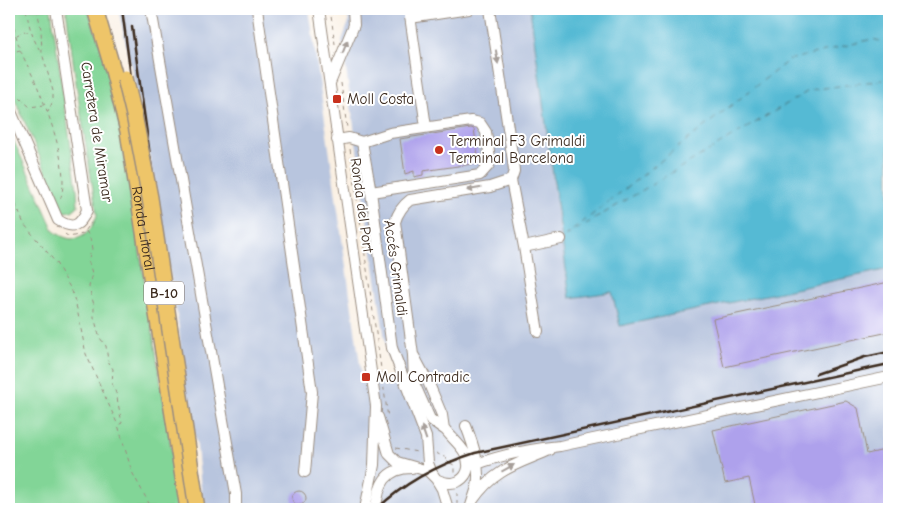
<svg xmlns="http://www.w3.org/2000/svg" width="898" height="518" viewBox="0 0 898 518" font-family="'Comic Neue',sans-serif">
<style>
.industrial{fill:#b8c5de}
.green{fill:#82d597;stroke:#5e805a}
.water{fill:#55bad4;stroke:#487279}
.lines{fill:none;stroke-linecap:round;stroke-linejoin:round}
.ferry{stroke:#445c5e;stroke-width:1;stroke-dasharray:6 5;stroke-linecap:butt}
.building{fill:#aea1ec}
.minor-casing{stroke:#9a8d80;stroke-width:12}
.highway-casing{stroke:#9a8d80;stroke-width:18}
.path{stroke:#9a8d80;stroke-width:1;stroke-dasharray:4 4;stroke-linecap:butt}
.minor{stroke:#fff;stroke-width:10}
.highway{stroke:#eec569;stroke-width:15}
.rail{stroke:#3b2a1e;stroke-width:2.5}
.highway-bridge-casing{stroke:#9a8d80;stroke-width:18;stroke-linecap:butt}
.highway-bridge{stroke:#eec569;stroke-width:15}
.oneway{fill:#a79f9a}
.poi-dot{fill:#c8321e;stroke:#fff;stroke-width:2}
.labels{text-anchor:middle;stroke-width:4;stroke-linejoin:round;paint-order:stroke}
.shield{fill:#fff;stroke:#766a62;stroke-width:1}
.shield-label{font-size:14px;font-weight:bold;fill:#3b2a1e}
.poi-label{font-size:15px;fill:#3b2a1e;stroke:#fff;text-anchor:start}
.street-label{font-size:15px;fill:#3b2a1e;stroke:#fff}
</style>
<rect width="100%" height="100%" fill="#fff"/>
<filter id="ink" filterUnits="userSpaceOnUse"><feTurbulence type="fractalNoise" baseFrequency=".02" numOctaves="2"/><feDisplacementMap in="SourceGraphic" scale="10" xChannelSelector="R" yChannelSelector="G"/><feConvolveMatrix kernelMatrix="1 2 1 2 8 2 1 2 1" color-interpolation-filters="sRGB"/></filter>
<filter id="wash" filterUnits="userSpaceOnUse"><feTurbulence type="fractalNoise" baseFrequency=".0096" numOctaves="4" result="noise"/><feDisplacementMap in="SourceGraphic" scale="20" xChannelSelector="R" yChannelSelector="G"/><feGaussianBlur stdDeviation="1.12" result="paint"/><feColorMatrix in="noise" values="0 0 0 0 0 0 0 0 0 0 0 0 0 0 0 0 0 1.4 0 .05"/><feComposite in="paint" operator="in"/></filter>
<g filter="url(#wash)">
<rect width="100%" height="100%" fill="#faf0e3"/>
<path class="industrial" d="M118,9H309L362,378L397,379L387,354L362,184L342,40L349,22L346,9H530L561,239L612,291L620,325L889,269V509H203L197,447L183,377L179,328L159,209L141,111Z"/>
<path class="green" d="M9,9H51L77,189L78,206L72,211L65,212L61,210L59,206L58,199L48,176L9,86Z
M66,9H88L105,59L120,126L181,509H9V130L54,231C74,247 90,237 97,215L77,90Z"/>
<path class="water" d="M530,9H889V269L620,326L612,292L570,298Z"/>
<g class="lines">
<path class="ferry" d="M566,236L810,90L882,80L889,81
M564,237L789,60L872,39L889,43"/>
</g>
<g id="blocks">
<path class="building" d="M471,128L474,129L479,163L423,171V175L414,177V171L405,174L400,139Z
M889,282V332L724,367L713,319Z
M846,401L858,408L867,454L889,449V509H756L749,478L725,483L713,430Z
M292 498a7 7 0 1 1 14 0a7 7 0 1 1-14 0Z"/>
</g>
</g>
<g filter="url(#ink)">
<use href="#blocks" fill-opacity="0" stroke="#9a8d80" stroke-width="1"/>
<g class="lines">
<g class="minor-casing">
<path id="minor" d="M151,9L236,494V509
M257,9L312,392L305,472
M319,9L376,406L374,465L365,509
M409,9L426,127
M410,18L469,9
M330,83L354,25L353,9
M9,107L58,220C73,230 80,226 87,210L56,9
M337,140L349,138L362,142L390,133L471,121L480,123L486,132L490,159L489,165L480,175L371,192
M362,142L371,192L392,348L426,437L428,463L432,473L436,479C444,483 451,485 459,481C464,478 467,474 468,468C470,449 451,440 442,425
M511,180L524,247L538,332
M524,247L561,239
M414,356L429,384L442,415L444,429
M378,417L389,454L397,462L428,471L436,479L442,489L448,509
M466,426C473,444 481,467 477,487C475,494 472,502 470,509
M444,429L430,419L414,383L413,355L395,222C398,212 402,206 410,200L490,187L511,180L514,171L513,161L490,9
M477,464C504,454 531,449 560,446L889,377
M473,500C494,469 518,464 550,450
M376,509C378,485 385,468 412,468"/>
</g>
<g class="highway-casing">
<g id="highway">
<path id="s1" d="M95,9L113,70L128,131L188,509"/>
</g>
</g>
<path class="path" d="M26,9C29,26 32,38 41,52
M32,9H36
M37,9L41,29L42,53L53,91V101L48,112
M330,9L335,44
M9,12C13,24 16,37 20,49C25,62 33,75 38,88C49,114 71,173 60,200
M17,35L24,31L31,34
M9,53L20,50
M9,75L11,86L9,87
M341,83L347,128
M11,86L13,92L30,107L44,105
M350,149L388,418
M9,189L24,224L56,263L72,291L77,309L86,354L117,423
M86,231L90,238L92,249L88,260L92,273L89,287L94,305V317L100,338L106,346L108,361L113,369L112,384L116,393L122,423L118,425L132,472L152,509
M65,234L69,237L83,234L91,223
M396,448L417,452
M436,453L448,459
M450,463L454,465V473
M457,504V493"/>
<use href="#minor" class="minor"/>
<use href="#highway" class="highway"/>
<path class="rail" d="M122,9L160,298L193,509
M132,27L196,484
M816,374L865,357L889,352
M377,509C405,482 437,465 475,453L889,364"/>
<g class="highway-bridge-casing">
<path id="highway-bridge" d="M125,78L134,115L150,198L197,509"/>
</g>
<use href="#highway-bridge" class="highway-bridge"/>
</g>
<defs><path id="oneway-solid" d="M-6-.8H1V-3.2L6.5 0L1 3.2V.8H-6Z" transform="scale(1.25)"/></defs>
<g class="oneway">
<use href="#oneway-solid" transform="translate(345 47) rotate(-68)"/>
<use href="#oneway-solid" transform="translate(497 57) rotate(81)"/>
<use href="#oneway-solid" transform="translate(474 189) rotate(171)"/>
<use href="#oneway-solid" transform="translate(424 433) rotate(-109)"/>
<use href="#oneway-solid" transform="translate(508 468) rotate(-29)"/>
</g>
</g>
<g class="poi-dot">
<rect x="332" y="94" width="10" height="10" rx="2.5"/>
<circle cx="439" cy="150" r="5"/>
<rect x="361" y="372" width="10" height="10" rx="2.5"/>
</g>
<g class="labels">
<rect class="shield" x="144" y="281.5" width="40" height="23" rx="4"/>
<g class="shield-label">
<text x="164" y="298">B-10</text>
</g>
<g class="poi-label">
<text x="347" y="104">Moll Costa</text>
<text x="449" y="146">Terminal F3 Grimaldi<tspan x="449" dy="17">Terminal Barcelona</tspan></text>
<text x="376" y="382">Moll Contradic</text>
</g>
<g class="street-label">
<text transform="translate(97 132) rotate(81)" y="5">Carretera de Miramar</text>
<text transform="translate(362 205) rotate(82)" y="5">Ronda del Port</text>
<text dy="5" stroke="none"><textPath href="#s1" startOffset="225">Ronda Litoral</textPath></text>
<text transform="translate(396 268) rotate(82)" y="5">Accés Grimaldi</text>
</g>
</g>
<rect width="898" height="518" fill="none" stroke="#fff" stroke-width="30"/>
</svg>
